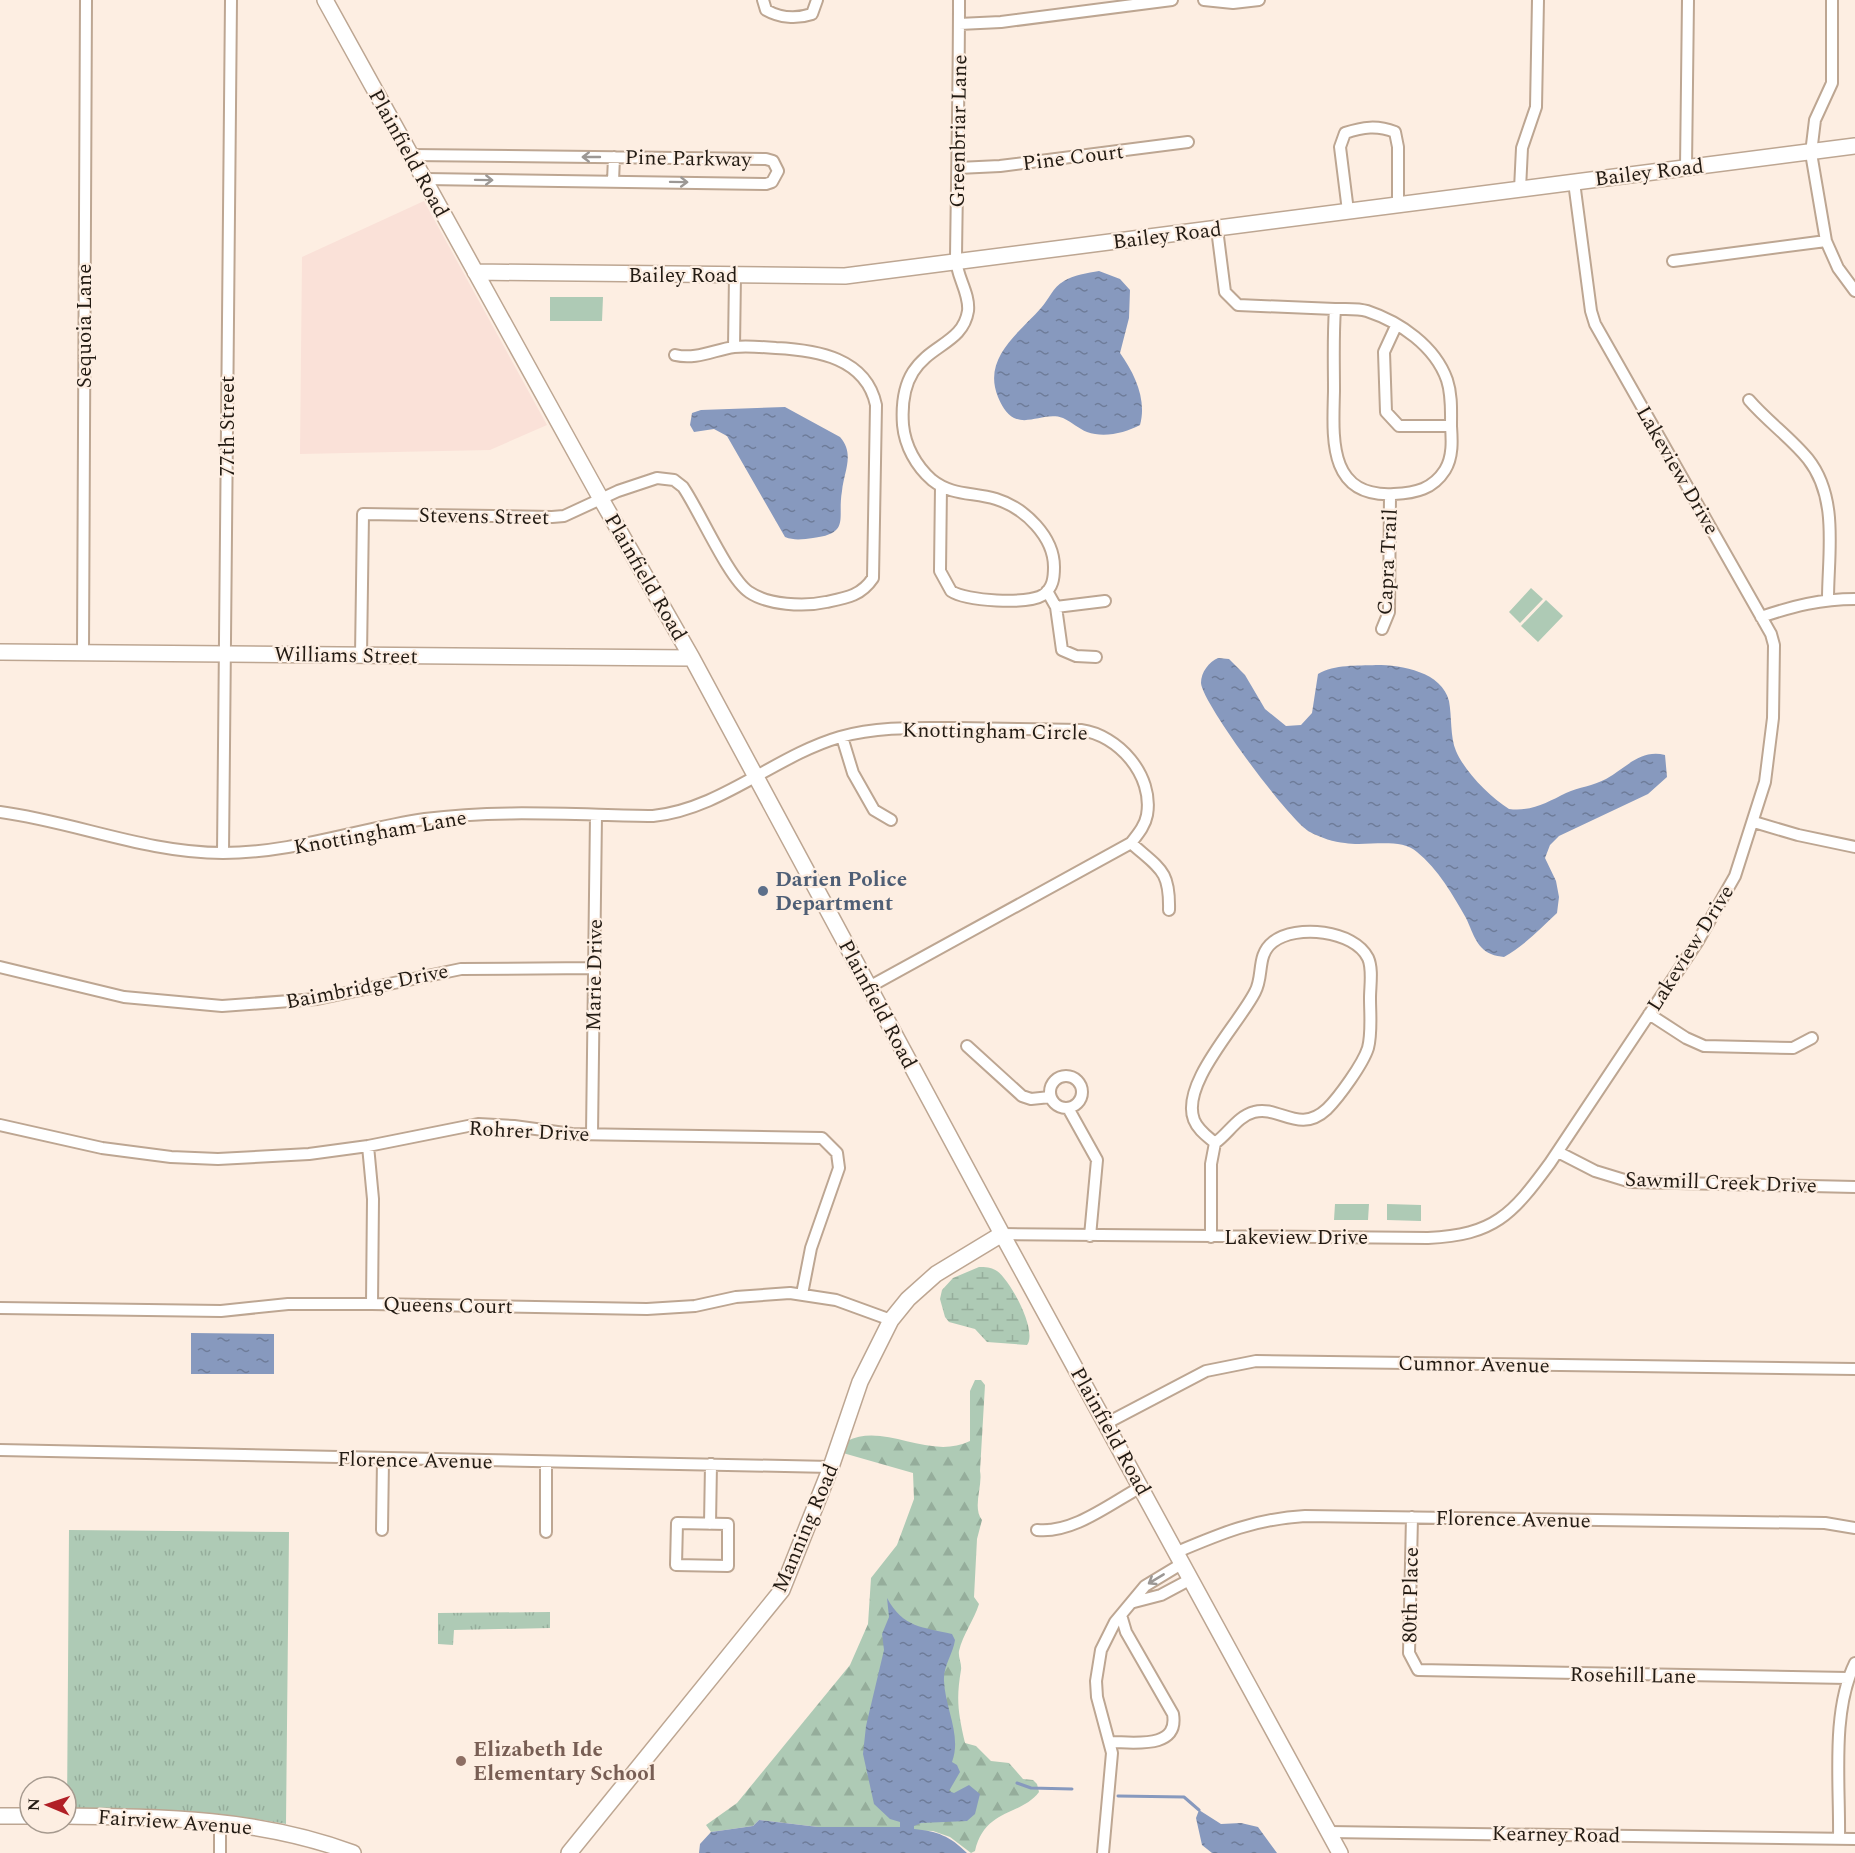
<svg xmlns="http://www.w3.org/2000/svg" width="1855" height="1853" viewBox="0 0 1855 1853" font-family="Spectral,serif">
<style>
.commercial{fill:#fae1d8}
.grass{fill:url(#grass-tufts)}
.forest{fill:url(#forest-firs)}
.wetland{fill:url(#wetland-marsh)}
.garden{fill:#aecab5}
.water{fill:url(#water-ripples)}
.lines{fill:none;stroke-linecap:round;stroke-linejoin:round}
.stream{stroke:#8799be;stroke-width:3}
.street-casing{stroke:#bda692;stroke-width:14}
.secondary-casing{stroke:#bda692;stroke-width:18}
.street{stroke:#fff;stroke-width:10}
.secondary{stroke:#fff;stroke-width:15}
.oneway{stroke:#9c9895}
.service-dot{fill:#5c6f8a;stroke:#fdeee2;stroke-width:2}
.education-dot{fill:#8d6e63;stroke:#fdeee2;stroke-width:2}
.labels{text-anchor:middle;stroke-width:4.5;stroke-linejoin:round;paint-order:stroke}
.street-label{font-size:21px;fill:#231b13;stroke:#fdeee2}
.service-label{font-size:21px;font-weight:bold;fill:#4e5e75;stroke:#fdeee2;text-anchor:start}
.education-label{font-size:21px;font-weight:bold;fill:#785e54;stroke:#fdeee2;text-anchor:start}
</style>
<defs>
<pattern id="grass-tufts" width="24" height="20" patternUnits="userSpaceOnUse" patternTransform="scale(1.5)"><rect width="24" height="20" fill="#aecab5"/><path d="M3 7l-1-3M5 7V3M7 7l1-3M15 17l-1-3M17 17v-4M19 17l1-3" fill="none" stroke="#95ad9b"/></pattern>
<pattern id="forest-firs" width="22" height="20" patternUnits="userSpaceOnUse" patternTransform="scale(1.5)"><rect width="22" height="20" fill="#aecab5"/><path d="M5 1l3.5 6h-7zM16 11l3.5 6h-7z" fill="#95ad9b"/></pattern>
<pattern id="wetland-marsh" width="20" height="14" patternUnits="userSpaceOnUse" patternTransform="scale(1.5)"><rect width="20" height="14" fill="#aecab5"/><path d="M1 5h8M5 5V1M11 12h8M15 12V8" fill="none" stroke="#95ad9b"/></pattern>
<pattern id="water-ripples" width="26" height="14" patternUnits="userSpaceOnUse" patternTransform="scale(1.5)"><rect width="26" height="14" fill="#8799be"/><path d="M2 4q2-2 4 0t4 0M15 11q2-2 4 0t4 0" fill="none" stroke="#6e7c99"/></pattern>
</defs>
<rect width="100%" height="100%" fill="#fdeee2"/>
<path class="commercial" d="M424,201L547,425L490,450L300,454L302,257Z"/>
<path class="grass" d="M69,1530L289,1532L286,1824C213,1810 141,1811 67,1811Z
M550,1612V1628L454,1630L453,1645L438,1644V1613Z"/>
<path class="forest" d="M975,1380H981L985,1385L980,1471C983,1486 972,1507 982,1520L977,1539L974,1597L979,1604C974,1620 963,1634 959,1651C958,1657 962,1664 961,1670C956,1699 958,1713 965,1743L976,1746L991,1761L1009,1763L1023,1779L1033,1780L1037,1784L1039,1792C1021,1816 985,1808 975,1851L971,1853L950,1837L933,1831L818,1827L759,1820L753,1826L711,1832L706,1825L737,1803L850,1665L868,1624L871,1578L897,1545L914,1499L913,1473L843,1453L847,1441C885,1422 929,1461 970,1441V1391Z"/>
<path class="wetland" d="M979,1267C985,1267 991,1267 997,1271C1010,1280 1038,1331 1027,1345L987,1342L975,1329L949,1322L945,1317L940,1299L942,1290L953,1278Z"/>
<path class="garden" d="M550,297H603L602,321H550Z
M1531,588L1543,599L1520,623L1509,612Z
M1546,600L1563,616L1538,642L1521,626Z
M1335,1204H1369L1368,1220H1334Z
M1387,1204L1421,1205V1221L1387,1220Z"/>
<path class="water" d="M1099,271L1120,279L1130,290L1129,318L1120,353C1135,374 1147,400 1140,425C1125,433 1104,438 1087,432C1079,429 1072,422 1063,418C1046,412 1029,425 1014,418C1006,414 1001,404 998,397C982,358 1019,333 1041,308C1050,298 1052,288 1064,281C1073,275 1088,273 1099,271Z
M785,407L840,437C855,454 844,471 842,491C837,519 851,533 813,538C804,539 795,541 785,537L727,436L714,429L694,432L690,425L692,413L701,410Z
M1218,658L1229,659L1245,675L1265,709L1286,726L1301,725L1312,713L1318,674C1335,664 1357,666 1376,665C1402,665 1442,672 1449,701C1452,717 1450,737 1456,751C1465,772 1490,797 1509,809C1531,812 1548,802 1566,793C1579,787 1593,786 1606,779C1626,768 1640,749 1665,755L1667,777L1648,794L1559,836L1550,845L1545,858L1556,881L1559,897L1557,913C1540,929 1525,945 1504,957C1500,956 1495,956 1491,954C1476,948 1472,930 1466,918C1453,895 1438,869 1417,852C1400,837 1366,847 1345,843C1334,842 1321,838 1310,832C1290,822 1202,703 1201,683C1201,672 1209,662 1218,658Z
M191,1333L274,1334V1374H191Z
M887,1598C903,1628 923,1627 952,1634L955,1640C953,1654 943,1666 944,1681C945,1708 962,1736 952,1762L957,1765L960,1772L949,1791L954,1793L969,1785L980,1794L975,1814L967,1821L921,1823L914,1826V1829C937,1831 950,1836 967,1853H699L700,1844L711,1832L753,1826L759,1820L818,1827H900V1822L890,1819L874,1804L863,1754L866,1726L884,1650L882,1634L889,1617Z
M1199,1810L1221,1824L1241,1823L1258,1827L1277,1853H1212L1202,1845L1196,1818Z"/>
<g class="lines">
<path class="stream" d="M1017,1783L1031,1788L1072,1789
M1118,1796L1184,1797L1199,1810"/>
<g class="street-casing">
<path id="street" d="M763,0L766,10C780,18 797,19 812,14L817,0
M1204,0L1233,3L1259,0
M1832,0V83L1815,120L1811,153L1826,241L1838,268L1855,291
M959,24L1001,22L1172,0
M411,155L766,159L773,161L778,171L772,182L766,184L425,179
M1686,167L1688,0
M958,168L1000,166L1188,142
M613,181L614,157
M1520,189L1522,148L1536,107L1538,0
M1348,211L1340,147L1345,133C1363,127 1377,125 1395,132L1398,147V204
M1217,229L1225,292L1238,305L1335,309C1333,336 1334,364 1334,391C1333,437 1327,498 1394,494C1416,493 1433,489 1445,470C1453,457 1452,440 1451,426C1451,411 1452,395 1447,380C1435,346 1400,322 1367,311C1358,308 1345,309 1335,309
M1673,261L1826,241
M1396,326L1384,352L1386,412L1399,426H1451
M734,347L735,275
M1749,400C1767,421 1791,438 1808,459C1839,498 1828,554 1828,599
M941,486L940,571L951,591C966,601 1027,605 1043,595C1053,588 1054,578 1054,567C1054,537 1025,508 996,499C973,492 952,496 932,480C916,466 905,446 903,425C897,341 961,356 968,311C970,293 956,276 956,258C957,172 959,86 959,0
M1047,591L1056,607L1062,650L1076,656L1096,657
M1056,607L1105,601
M1761,617C1793,606 1821,599 1855,599
M1382,629L1389,612L1390,495
M83,652L86,0
M361,655L363,514L552,517L564,516L618,491L657,478L674,480L683,487C699,510 729,579 749,592C768,605 804,607 826,602C846,598 861,596 873,578L876,405C866,358 817,350 776,348C763,347 747,346 734,347C714,350 696,360 675,355
M842,737L853,773L874,810L891,820
M0,812C75,822 146,853 223,853C293,853 357,829 425,819C500,809 577,815 653,816C721,809 775,756 840,737C879,726 919,728 958,728C999,729 1040,729 1081,730C1118,735 1154,775 1147,815C1145,826 1138,834 1131,843L869,987
M1754,822L1798,835L1855,847
M1131,843C1160,869 1170,870 1169,910
M223,853L231,0
M0,967L124,997L222,1006L317,999L461,969L595,968
M1649,1014L1686,1038L1704,1046L1793,1048L1812,1038
M967,1046L1022,1096L1031,1099L1050,1097
M1050 1092a16 16 0 1 1 32 0a16 16 0 1 1-32 0Z
M1068,1108L1097,1160L1090,1236
M0,1125L102,1148L171,1157L218,1159L309,1154L368,1146L478,1124L514,1126L572,1134L822,1138L837,1153L839,1168L811,1248L802,1294
M592,1134L596,815
M368,1146L373,1199L372,1304
M1558,1152L1595,1171L1631,1182L1855,1187
M1002,1234L1428,1238C1494,1235 1512,1215 1550,1163L1698,941L1735,876L1765,782L1773,718L1774,645L1771,634L1595,324L1591,311L1574,182
M1211,1237V1164L1215,1143C1207,1136 1198,1130 1194,1120C1180,1084 1239,1024 1255,992C1264,976 1256,955 1273,942C1296,924 1354,930 1368,958C1373,969 1370,986 1370,998C1370,1014 1372,1033 1368,1048C1363,1064 1339,1097 1327,1109C1299,1135 1279,1105 1254,1112C1238,1116 1228,1134 1215,1143
M0,1308L221,1311L288,1304H372L647,1309L695,1306L736,1297L790,1293L836,1300L891,1320
M1107,1423L1206,1371L1256,1361L1855,1369
M0,1450L831,1467
M546,1463V1532
M1412,1517L1409,1653L1418,1670L1848,1678
M677,1523L728,1524V1566L676,1565Z
M710,1524L711,1464
M382,1530L383,1460
M1037,1530C1073,1534 1111,1503 1141,1487
M1177,1552C1222,1533 1255,1519 1305,1516L1825,1523L1855,1528
M1134,1602L1161,1595L1191,1579
M1110,1742C1133,1742 1179,1750 1173,1714L1126,1632L1121,1615
M1328,1832L1855,1839
M1839,1838C1840,1784 1831,1712 1855,1663
M220,1853V1821
M1103,1853L1112,1753L1097,1697L1096,1681L1101,1650L1115,1622L1145,1586L1183,1563"/>
</g>
<g class="secondary-casing">
<path id="secondary" d="M325,0L601,499L692,658L1002,1234L1340,1853
M475,272L845,276L1855,146
M0,652L692,658
M0,1816H30
M66,1816C164,1817 260,1818 353,1853
M569,1853L782,1590L831,1467L860,1382L891,1320L908,1299L936,1274L1002,1234"/>
</g>
<use href="#street" class="street"/>
<use href="#secondary" class="secondary"/>
</g>
<defs><path id="oneway-shaft" d="M-6 0H5M1.5-3L5.5 0L1.5 3" fill="none" stroke-width="1.6" stroke-linecap="round" stroke-linejoin="round" transform="scale(1.5)"/></defs>
<g class="oneway">
<use href="#oneway-shaft" transform="translate(591 157) rotate(-180)"/>
<use href="#oneway-shaft" transform="translate(484 180) rotate(1)"/>
<use href="#oneway-shaft" transform="translate(679 182) rotate(1)"/>
<use href="#oneway-shaft" transform="translate(1156 1579) rotate(149)"/>
</g>
<circle class="service-dot" cx="763" cy="891" r="6"/>
<circle class="education-dot" cx="461" cy="1761" r="6"/>
<g class="labels">
<g class="street-label">
<text transform="translate(958 131) rotate(-89)" y="7">Greenbriar Lane</text>
<text transform="translate(409 153) rotate(61)" y="7">Plainfield Road</text>
<text transform="translate(1073 157) rotate(-7)" y="7">Pine Court</text>
<text transform="translate(688 158) rotate(1)" y="7">Pine Parkway</text>
<text transform="translate(1649 172) rotate(-7)" y="7">Bailey Road</text>
<text transform="translate(1167 235) rotate(-7)" y="7">Bailey Road</text>
<text x="683" y="282">Bailey Road</text>
<text transform="translate(84 326) rotate(-90)" y="7">Sequoia Lane</text>
<text transform="translate(227 426) rotate(-90)" y="7">77th Street</text>
<text transform="translate(1678 470) rotate(60)" y="7">Lakeview Drive</text>
<text transform="translate(484 516) rotate(1)" y="7">Stevens Street</text>
<text transform="translate(1387 562) rotate(-87)" y="7">Capra Trail</text>
<text transform="translate(646 577) rotate(60)" y="7">Plainfield Road</text>
<text transform="translate(346 655) rotate(1)" y="7">Williams Street</text>
<text transform="translate(995 731) rotate(1)" y="7">Knottingham Circle</text>
<text transform="translate(380 832) rotate(-10)" y="7">Knottingham Lane</text>
<text transform="translate(1690 948) rotate(-58)" y="7">Lakeview Drive</text>
<text transform="translate(594 975) rotate(-89)" y="7">Marie Drive</text>
<text transform="translate(367 986) rotate(-11)" y="7">Baimbridge Drive</text>
<text transform="translate(878 1004) rotate(62)" y="7">Plainfield Road</text>
<text transform="translate(529 1131) rotate(3)" y="7">Rohrer Drive</text>
<text transform="translate(1721 1182) rotate(2)" y="7">Sawmill Creek Drive</text>
<text x="1296" y="1244">Lakeview Drive</text>
<text transform="translate(448 1305) rotate(1)" y="7">Queens Court</text>
<text transform="translate(1474 1364) rotate(1)" y="7">Cumnor Avenue</text>
<text transform="translate(1111 1431) rotate(61)" y="7">Plainfield Road</text>
<text transform="translate(415 1460) rotate(1)" y="7">Florence Avenue</text>
<text transform="translate(1513 1519) rotate(1)" y="7">Florence Avenue</text>
<text transform="translate(805 1528) rotate(-67)" y="7">Manning Road</text>
<text transform="translate(1410 1595) rotate(-89)" y="7">80th Place</text>
<text transform="translate(1633 1675) rotate(1)" y="7">Rosehill Lane</text>
<text transform="translate(175 1822) rotate(4)" y="7">Fairview Avenue</text>
<text transform="translate(1556 1834) rotate(1)" y="7">Kearney Road</text>
</g>
<g class="service-label">
<text x="775" y="886">Darien Police<tspan x="775" dy="24">Department</tspan></text>
</g>
<g class="education-label">
<text x="473" y="1756">Elizabeth Ide<tspan x="473" dy="24">Elementary School</tspan></text>
</g>
</g>
<g transform="translate(48 1805) rotate(272)"><circle r="28" fill="#fdeee2" stroke="#a69a8f" stroke-width="1.5"/>
<path d="M0-4.5L10 22L0 15L-10 22Z" fill="#b11f26"/>
<text y="-9" font-size="16" font-weight="bold" text-anchor="middle" fill="#231b13">N</text>
</g>
</svg>
